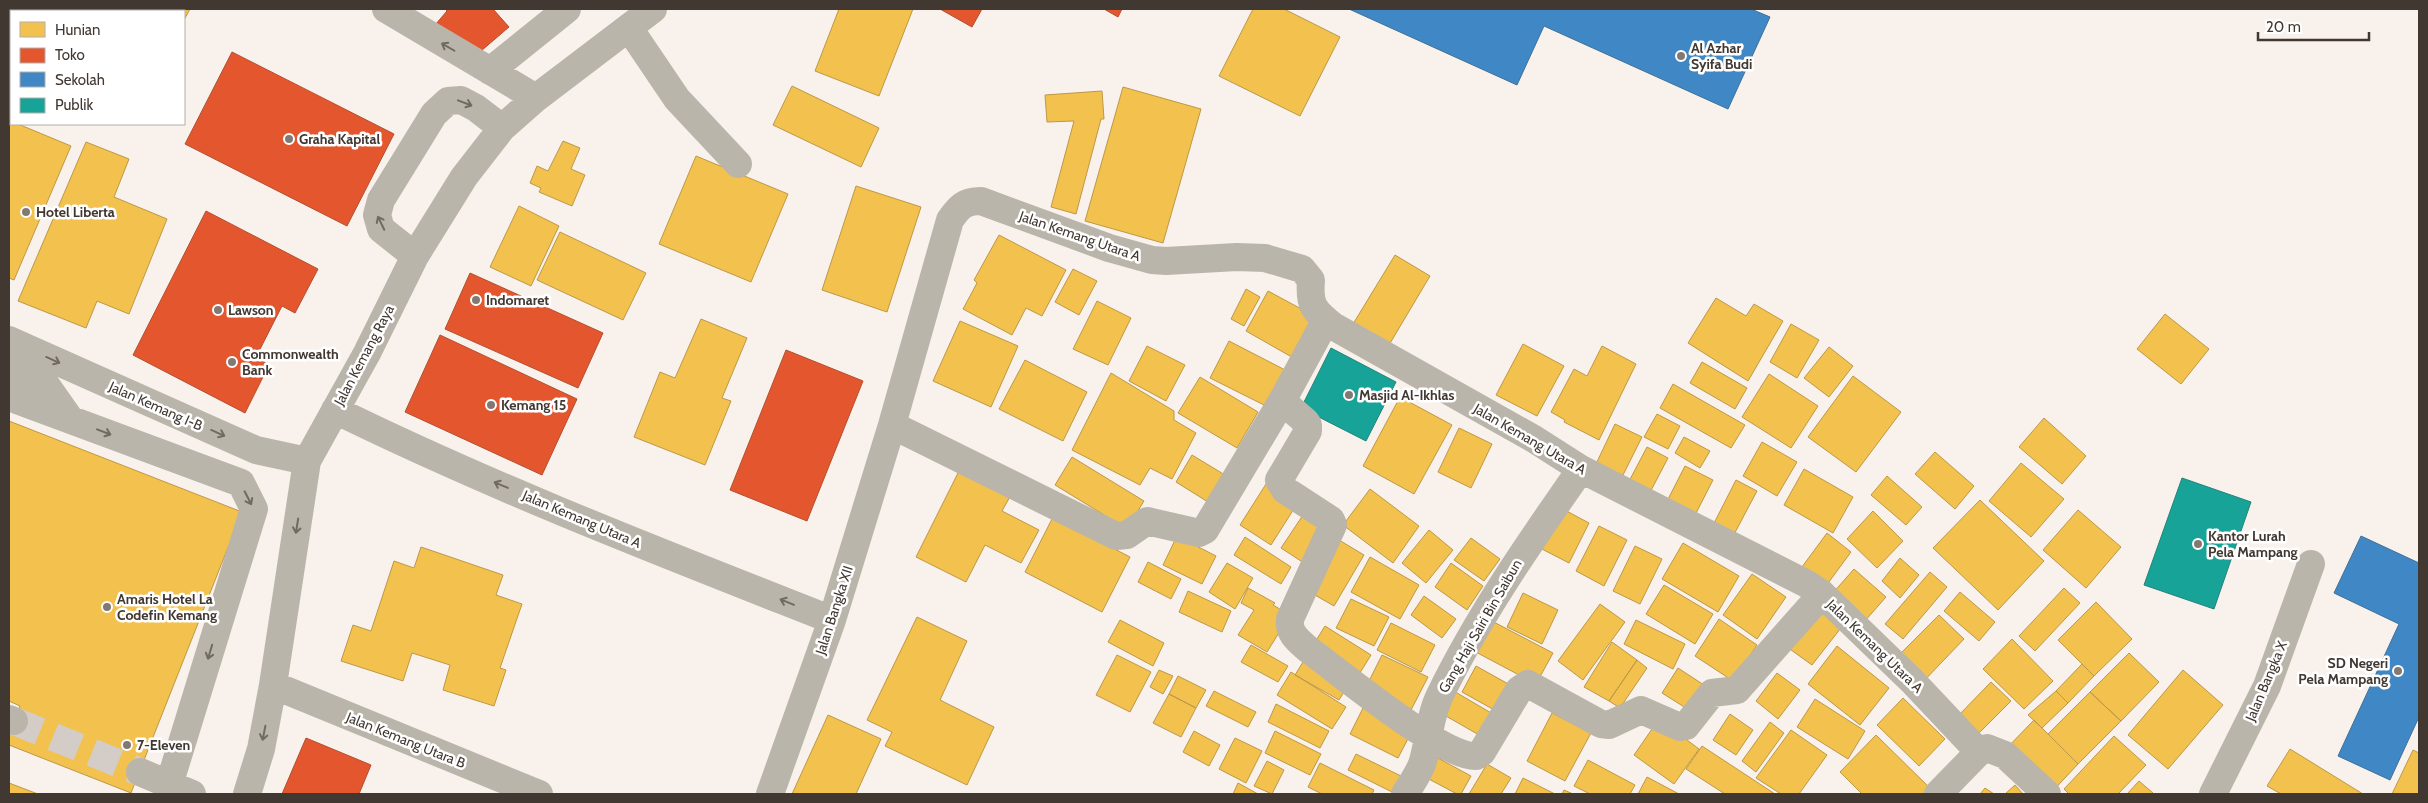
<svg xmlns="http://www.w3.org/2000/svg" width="2428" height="803" viewBox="0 0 2428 803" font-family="Cabin,sans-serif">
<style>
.homes{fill:#f2c14e;stroke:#bd9846}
.shops{fill:#e4572e;stroke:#b34e2f}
.schools{fill:#3f88c5;stroke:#407099}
.public{fill:#17a398;stroke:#248379}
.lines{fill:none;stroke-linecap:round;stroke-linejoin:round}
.minor-tunnel{stroke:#d4ccc7;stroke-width:28;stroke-dasharray:28 14;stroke-linecap:butt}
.minor{stroke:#bab5ab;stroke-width:28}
.oneway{stroke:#726a62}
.poi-dot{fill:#827973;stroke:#fff;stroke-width:2}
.labels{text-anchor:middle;stroke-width:5;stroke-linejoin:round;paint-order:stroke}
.poi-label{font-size:14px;font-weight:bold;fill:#423832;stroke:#fff;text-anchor:start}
.street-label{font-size:14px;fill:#423832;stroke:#fff}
</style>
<rect width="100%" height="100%" fill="#f8f1ec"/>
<path class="homes" d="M133,9H190L184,20V11H137Z
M839,9H913L879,96L815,71Z
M1253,9H1284L1340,37L1300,116L1219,76Z
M792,86L879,128L861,167L773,125Z
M1123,87L1201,109L1163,243L1085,221Z
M1102,91L1104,119H1101L1076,214L1051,207L1074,121L1047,122L1045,95Z
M9,120L11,124H18L71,146L14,280L9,278Z
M563,141L580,148L571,169L585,175L572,206L539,192L541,188L530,183L537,166L548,171Z
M86,142L129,159L114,197L167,219L129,314L97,301L86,328L18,301Z
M696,156L788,194L751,282L659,244Z
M856,186L921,207L887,312L822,290Z
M519,206L559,226L531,286L490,267Z
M560,232L646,273L623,320L537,280Z
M999,235L1066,270L1042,316L1026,308L1012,335L963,309L977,283L974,280Z
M1395,255L1430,276L1389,345L1353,324Z
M1073,269L1097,281L1079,315L1055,302Z
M1246,289L1260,297L1244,326L1231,319Z
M1268,291L1320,319L1297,360L1246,331Z
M1716,298L1746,316L1754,304L1783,321L1748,381L1688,343Z
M1097,301L1131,318L1108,365L1073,349Z
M2165,314L2209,349L2181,384L2137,349Z
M701,319L747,338L722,398L731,401L705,465L634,437L660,372L675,378Z
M960,321L1018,346L991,407L933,381Z
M1791,324L1819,340L1797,378L1770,362Z
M1229,341L1291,373L1272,409L1210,378Z
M1523,344L1564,366L1537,416L1496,395Z
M1147,346L1185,365L1166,401L1129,381Z
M1602,346L1636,364L1599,440L1564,422L1565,420L1551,412L1574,369L1587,376Z
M1829,347L1853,366L1829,397L1804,378Z
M1025,360L1087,392L1063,441L999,409Z
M1702,362L1747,388L1735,409L1690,383Z
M1111,373L1174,411V420L1196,433L1172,479L1150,468L1140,485L1072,450Z
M1769,374L1818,406L1791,448L1742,417Z
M1853,376L1901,412L1856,472L1808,437Z
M1200,377L1258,412L1237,448L1178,413Z
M1673,384L1745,425L1731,448L1660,408Z
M1400,397L1452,425L1414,494L1363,466Z
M1657,414L1680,426L1668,449L1644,437Z
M2044,418L2086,456L2062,484L2019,447Z
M9,421L242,512L131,793L9,745V736L20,706L9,701Z
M1615,424L1642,437L1621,479L1595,466Z
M1459,428L1492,444L1471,488L1438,472Z
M1684,437L1710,451L1700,468L1675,453Z
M1762,442L1797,462L1777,496L1743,476Z
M1647,447L1668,458L1647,498L1626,487Z
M1935,452L1974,486L1955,509L1915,474Z
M1192,455L1225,475L1208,502L1176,482Z
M1072,457L1144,501L1127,529L1055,485Z
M2021,463L2064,499L2031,537L1989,501Z
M1685,466L1713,480L1693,519L1665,505Z
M961,467L1012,493L1002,511L1039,530L1021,563L985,545L966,582L916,557Z
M1804,469L1853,497L1833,533L1784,505Z
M1887,476L1922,507L1906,525L1871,495Z
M1736,480L1757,491L1730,542L1710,531Z
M1266,484L1297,504L1271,545L1240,525Z
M1370,489L1419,526L1393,563L1343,525Z
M1980,500L2044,561L1998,610L1933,548Z
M1561,508L1589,523L1569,563L1540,548Z
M2078,510L2121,547L2086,588L2043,550Z
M1873,511L1903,541L1877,568L1847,539Z
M1303,515L1326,529L1304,563L1281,548Z
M1053,517L1130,557L1102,612L1025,572Z
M1599,526L1627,540L1604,586L1576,571Z
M1429,530L1453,550L1426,583L1402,563Z
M1827,533L1851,552L1823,590L1799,571Z
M1177,536L1216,556L1202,584L1163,565Z
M1245,537L1291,567L1281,584L1234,555Z
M1471,538L1500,559L1484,581L1454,560Z
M1339,540L1364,555L1334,606L1308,591Z
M1683,543L1739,576L1718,612L1662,579Z
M1635,546L1662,559L1640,604L1613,591Z
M421,547L503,575L496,595L522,604L500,668L506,670L494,706L443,690L450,665L412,653L403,681L341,661L353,625L371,631L394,561L414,568Z
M1370,557L1419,585L1400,619L1351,592Z
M1900,558L1919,575L1900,598L1882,581Z
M1148,562L1181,579L1171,599L1138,582Z
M1227,563L1253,578L1235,609L1209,592Z
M1451,563L1483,586L1467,610L1435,587Z
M1854,569L1886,597L1864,622L1832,594Z
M1930,572L1947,587L1903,639L1885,624Z
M1752,574L1786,597L1757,639L1723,615Z
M1664,585L1713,614L1695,644L1646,614Z
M1248,588L1275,603L1273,605L1290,615L1267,652L1238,635L1254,610L1241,603Z
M2064,588L2080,603L2035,651L2019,636Z
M1188,591L1231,611L1222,632L1179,612Z
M1960,592L1995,622L1979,641L1944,611Z
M1523,593L1558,610L1542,644L1507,627Z
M1424,596L1456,619L1442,638L1411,615Z
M1351,599L1389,617L1374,646L1336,628Z
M2096,602L2132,639L2094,676L2058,640Z
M1600,604L1625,622L1583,680L1558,661Z
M1820,604L1844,624L1812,665L1787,647Z
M1939,615L1964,639L1920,685L1895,659Z
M917,617L967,641L940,700L994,727L967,785L885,746L892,732L867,720Z
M1488,619L1553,653L1536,684L1472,650Z
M1719,619L1757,645L1733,681L1695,656Z
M1120,620L1164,643L1153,666L1108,642Z
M1636,620L1685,644L1673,669L1624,644Z
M1391,623L1435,645L1421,672L1377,650Z
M1325,626L1371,655L1358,676L1312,647Z
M2012,639L2053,681L2024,709L1983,669Z
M1612,642L1637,660L1609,701L1584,687Z
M1251,645L1288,666L1278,682L1241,662Z
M1837,646L1889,688L1860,725L1808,684Z
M2129,653L2159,682L2121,721L2090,692Z
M1117,655L1151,672L1130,712L1096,695Z
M1382,655L1428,677L1411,710L1366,687Z
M1306,657L1350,682L1339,700L1295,675Z
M1637,660L1647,668L1620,708L1609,701Z
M2082,664L2094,676L2068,703L2056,691Z
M1476,666L1512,686L1498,712L1462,692Z
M1678,668L1704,685L1689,710L1662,693Z
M1159,670L1173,676L1163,694L1150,687Z
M2183,670L2223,705L2168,769L2128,735Z
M1291,672L1346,707L1332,729L1277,695Z
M1777,673L1800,690L1778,719L1756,701Z
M1178,676L1206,690L1196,708L1169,694Z
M1991,682L2011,701L1976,736L1957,717Z
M1452,690L1498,717L1486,739L1439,712Z
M1214,691L1256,712L1248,727L1206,706Z
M2056,691L2068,703L2042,728L2028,715Z
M2090,692L2121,721L2078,764L2048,734Z
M1169,694L1196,708L1181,737L1153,723Z
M1903,698L1945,739L1919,766L1877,725Z
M1815,699L1865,731L1848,759L1797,727Z
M1276,704L1329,731L1320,748L1268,722Z
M1363,708L1412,731L1398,758L1350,734Z
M1552,713L1591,733L1565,781L1527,761Z
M1730,714L1753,730L1736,755L1713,740Z
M828,715L881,739L856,794H792Z
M1659,719L1699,749L1674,784L1634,755Z
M2034,720L2078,764L2050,794L2003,752Z
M1770,722L1784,733L1756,772L1742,761Z
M1791,730L1827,755L1799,794H1781L1756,778Z
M1194,731L1220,745L1209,766L1183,752Z
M1275,731L1321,754L1310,775L1265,753Z
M1876,735L1935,793L1934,794H1862L1840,772Z
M2114,736L2146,765L2118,794H2069L2064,789Z
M1235,738L1262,751L1246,783L1219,769Z
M1702,746L1775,794H1725L1686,769Z
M2290,749L2363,794H2281L2267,786Z
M2413,750L2419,753V794H2392Z
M1356,754L1401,776L1392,792L1348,770Z
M1436,757L1471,776L1461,794H1457L1425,777Z
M1588,760L1635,785L1630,794H1590L1574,786Z
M1267,761L1284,770L1272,794L1254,786Z
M1320,763L1374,790L1372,794H1322L1308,787Z
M1487,764L1511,778L1501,794H1469Z
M1647,777L1679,794H1638Z
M1523,778L1555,794H1515Z
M2139,781L2153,793L2152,794H2127Z
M9,783L38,794H9Z
M1238,783L1258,794H1233Z
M2015,785L2023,794H2005Z
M1985,788L1994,794H1980Z
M1564,790L1573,794H1562Z"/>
<path class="shops" d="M445,9H493L509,27L481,51L435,25L447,11Z
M940,9H982L972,27Z
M1104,9H1122L1118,17Z
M232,52L394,134L347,226L185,144Z
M206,211L318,269L295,313L282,306L256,357L269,365L245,413L133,355Z
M470,273L603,333L578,388L445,329Z
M440,335L577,399L542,475L405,412Z
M786,350L863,381L807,521L730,490Z
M306,738L371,765L359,794H282Z"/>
<path class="schools" d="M1349,9H1751L1770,17L1728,109L1544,26L1517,85Z
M2361,536L2419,563V717L2390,780L2338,756L2399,624L2334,593Z"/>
<path class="public" d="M1331,348L1396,382L1366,441L1301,408Z
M2182,478L2251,502L2214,609L2144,585Z"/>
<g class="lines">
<path class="minor-tunnel" d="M14,721L140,772"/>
<path class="minor" d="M386,9L536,98
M629,28L677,99L738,164
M490,71L567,9
M415,256L381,229L377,215L381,200L434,114L448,101L461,100L476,108L502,128
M1326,320L1282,401L1305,421L1308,425V431L1279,480L1285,490L1331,520L1333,525L1290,619C1288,634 1299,641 1309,650C1341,673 1441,757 1476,756L1482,752L1519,690L1528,684L1601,724L1609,725L1641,710L1680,727L1686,726L1712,693L1737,690L1822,594
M9,340L256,450L307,461
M9,365L15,371L44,382L70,419
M9,397L241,483L254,509L169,785
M335,410C496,489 665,554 832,620
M892,425L1116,536L1127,535L1147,521L1199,533L1205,530L1282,401
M273,685L539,794
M9,719L14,721
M140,772L192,794
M247,794L261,749L273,685L307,461L367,353L415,256L464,177L502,128L536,98L653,9
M770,794L832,620L892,425L950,220C959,207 964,201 981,201L1109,248L1152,260L1166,261L1237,257L1265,258L1302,269L1311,280C1309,305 1313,310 1333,326L1534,439L1581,469L1807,584L1822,594L1913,682L1979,752
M1405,794C1411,784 1420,772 1423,761C1429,739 1430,715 1440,695C1479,615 1530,542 1581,469
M1938,794L1979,752L1987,748L2005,755L2047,794
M2213,794L2267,686L2311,564"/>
</g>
<defs><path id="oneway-shaft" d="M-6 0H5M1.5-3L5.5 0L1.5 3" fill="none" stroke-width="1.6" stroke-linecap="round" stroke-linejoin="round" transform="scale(1.25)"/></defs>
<g class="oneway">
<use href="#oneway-shaft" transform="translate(448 47) rotate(-150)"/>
<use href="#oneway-shaft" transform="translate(465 103) rotate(21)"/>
<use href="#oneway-shaft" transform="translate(381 223) rotate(-116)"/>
<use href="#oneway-shaft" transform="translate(53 360) rotate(24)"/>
<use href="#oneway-shaft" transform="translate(104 432) rotate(21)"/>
<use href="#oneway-shaft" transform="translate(218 433) rotate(24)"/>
<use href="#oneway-shaft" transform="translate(501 485) rotate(-157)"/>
<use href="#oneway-shaft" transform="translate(248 498) rotate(63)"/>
<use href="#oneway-shaft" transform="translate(297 526) rotate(99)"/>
<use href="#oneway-shaft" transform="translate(787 602) rotate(-158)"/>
<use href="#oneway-shaft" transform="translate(210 652) rotate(107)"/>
<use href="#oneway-shaft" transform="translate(264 733) rotate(101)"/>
</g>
<g class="poi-dot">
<circle cx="1681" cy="56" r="5"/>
<circle cx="289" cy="139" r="5"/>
<circle cx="26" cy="212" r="5"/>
<circle cx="476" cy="300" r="5"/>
<circle cx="218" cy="310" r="5"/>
<circle cx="232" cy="362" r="5"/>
<circle cx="1349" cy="395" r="5"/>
<circle cx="491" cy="405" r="5"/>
<circle cx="2198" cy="544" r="5"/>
<circle cx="107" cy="607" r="5"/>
<circle cx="2398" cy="671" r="5"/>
<circle cx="127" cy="745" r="5"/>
</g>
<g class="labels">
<g class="poi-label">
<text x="1691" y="53">Al Azhar<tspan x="1691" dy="16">Syifa Budi</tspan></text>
<text x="299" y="144">Graha Kapital</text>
<text x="36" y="217">Hotel Liberta</text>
<text x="486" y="305">Indomaret</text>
<text x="228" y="315">Lawson</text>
<text x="242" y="359">Commonwealth<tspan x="242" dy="16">Bank</tspan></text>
<text x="1359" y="400">Masjid Al-Ikhlas</text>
<text x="501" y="410">Kemang 15</text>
<text x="2208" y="541">Kantor Lurah<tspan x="2208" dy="16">Pela Mampang</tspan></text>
<text x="117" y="604">Amaris Hotel La<tspan x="117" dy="16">Codefin Kemang</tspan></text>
<text x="2388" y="668" text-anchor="end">SD Negeri<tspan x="2388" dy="16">Pela Mampang</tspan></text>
<text x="137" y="750">7-Eleven</text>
</g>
<g class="street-label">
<text transform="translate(1080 236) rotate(19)" y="5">Jalan Kemang Utara A</text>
<text transform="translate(364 355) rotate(-62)" y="5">Jalan Kemang Raya</text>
<text transform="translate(156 406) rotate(24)" y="5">Jalan Kemang I-B</text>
<text transform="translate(1530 439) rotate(30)" y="5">Jalan Kemang Utara A</text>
<text transform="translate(582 519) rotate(23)" y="5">Jalan Kemang Utara A</text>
<text transform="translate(834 610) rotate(-72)" y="5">Jalan Bangka XII</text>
<text transform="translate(1480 626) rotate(-60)" y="5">Gang Haji Sairi Bin Saibun</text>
<text transform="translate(1875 646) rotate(44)" y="5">Jalan Kemang Utara A</text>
<text transform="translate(2266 681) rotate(-67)" y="5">Jalan Bangka X</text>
<text transform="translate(406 740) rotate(22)" y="5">Jalan Kemang Utara B</text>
</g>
</g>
<rect width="2428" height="803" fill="none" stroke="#423832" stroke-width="20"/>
<rect x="10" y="10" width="175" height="115" fill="#ffffff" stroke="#b3afad"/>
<rect x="20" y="22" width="25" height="15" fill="#f2c14e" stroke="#b3afad"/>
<text x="55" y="35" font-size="15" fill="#423832">Hunian</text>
<rect x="20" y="48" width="25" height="15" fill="#e4572e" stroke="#b3afad"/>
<text x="55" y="60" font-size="15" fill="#423832">Toko</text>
<rect x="20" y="72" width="25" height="15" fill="#3f88c5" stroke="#b3afad"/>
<text x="55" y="85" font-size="15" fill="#423832">Sekolah</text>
<rect x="20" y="98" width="25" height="15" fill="#17a398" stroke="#b3afad"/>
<text x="55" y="110" font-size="15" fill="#423832">Publik</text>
<path d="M2258 32v8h111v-8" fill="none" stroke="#423832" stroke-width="2.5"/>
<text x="2266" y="32" font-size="15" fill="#423832" stroke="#ffffff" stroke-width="4" paint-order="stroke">20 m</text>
</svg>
